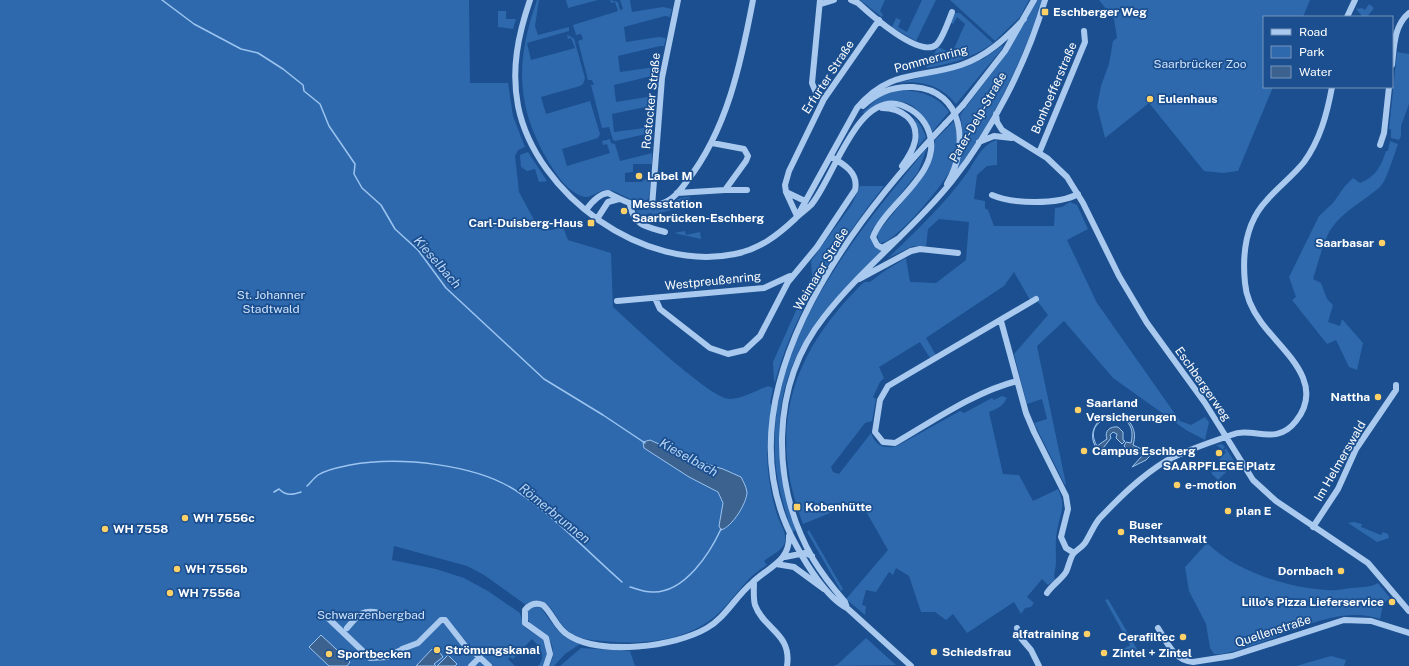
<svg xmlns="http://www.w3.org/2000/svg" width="1409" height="666" viewBox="0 0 1409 666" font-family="'Public Sans',sans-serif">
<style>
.green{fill:#2e69ad;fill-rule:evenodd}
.water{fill:#3c6290;stroke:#9cc4f0}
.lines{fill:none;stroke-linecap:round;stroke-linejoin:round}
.stream{stroke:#9cc4f0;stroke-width:1.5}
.minor{stroke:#a9c9ee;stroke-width:6}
.minor-bridge{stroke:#a9c9ee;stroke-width:6}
.poi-dot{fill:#ffd166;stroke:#1b4f8f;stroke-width:1.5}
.labels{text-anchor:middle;stroke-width:3.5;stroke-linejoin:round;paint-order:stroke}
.poi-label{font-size:12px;font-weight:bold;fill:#fff;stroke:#1b4f8f;text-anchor:start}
.street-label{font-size:12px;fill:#fff;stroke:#1b4f8f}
.park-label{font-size:12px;fill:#cfe3fa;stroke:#1b4f8f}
.water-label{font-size:13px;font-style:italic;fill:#b5d3f5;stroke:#1b4f8f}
</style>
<rect width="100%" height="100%" fill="#1b4f8f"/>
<path class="green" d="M0,0H469L470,83H508L513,116L525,147L518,150L515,156L519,192L539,229L551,230L563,227L568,240L611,253L613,307C632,324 710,399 730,399C742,399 757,390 768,386L773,388L770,403L772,405C768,432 765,458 770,485C772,497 775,509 779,520C782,527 786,533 785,540C785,550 771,555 764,561L767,565C761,569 755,573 750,578C737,591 727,607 713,618C684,642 638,645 602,641C590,640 578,639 568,631C554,620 549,589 526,605L484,575L467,566L394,546L392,560L436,569L464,578L488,591L520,613L524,627L544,640L548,651L544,666H538C547,656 540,647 532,639L513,659L510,657L508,659L515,666H0ZM650,440L697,461L723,469L741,477C754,499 739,513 725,529L723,503L718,492L644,448Z
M537,0H539L535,26L538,35L569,27V31L527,43L531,60L575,48L571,38L568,39L567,35L570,36L574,39L585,78L583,84L580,86L541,97L546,114L590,101L600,134L598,138L562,149L567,166L610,153L607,144L603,145L602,141L610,139L611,143L615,144L620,161L652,153V164H633V172L625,173V182H641L646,179H651L649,198L647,200C630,205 622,191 607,190C597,190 591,200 581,196C566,190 556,174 548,161C515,105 516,60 537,0Z
M566,0H598L568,8Z
M610,0L618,2L620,10L623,9L620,0H630L632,12L663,7L672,9L670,17L665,16L624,27L626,42L659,37L666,38L664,46H660L618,56L620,72L655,67L660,68L659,77L652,76L614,85L616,102L647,97L656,98L655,105L612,114L614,132L652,127L653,134H646L615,141L613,140L609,127L602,128L591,85H594L592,80H588L578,41L583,39L581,34L576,35L573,25L618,11L615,2L611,3Z
M860,0H885L880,11L883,15L882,17Z
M922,0H936L916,41L892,27L896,18L901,20L898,27L907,32Z
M950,0H1029L1020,17L995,41Z
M1037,0H1042C1023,61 993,120 956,172C962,152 965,135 960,115L1007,53Z
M1099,0H1310L1303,17H1264V87H1273L1238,171L1223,173L1204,171L1149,103L1105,138L1097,106L1101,86L1109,64L1113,41L1117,38L1114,19Z
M1369,4L1374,8L1367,17H1363L1356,9L1362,8L1365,10Z
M498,11H506V19H516L513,29L498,27Z
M954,13H960L993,43C973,58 950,64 926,68L938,47L952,53L965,24L957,17L953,24L949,22Z
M1003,45L1002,49L956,104C941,85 921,80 897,83L961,68L983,59Z
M1397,52L1409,54V104L1401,126V136L1399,140L1391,138V129H1389Z
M900,90C920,91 937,95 949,112L932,132C928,126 924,119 920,113C905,94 880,101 864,114L863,112L881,95Z
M914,117L921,126L926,137L918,147L919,133Z
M954,121C958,136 958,155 951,169C944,184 895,244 880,243L877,235L879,231L922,178L933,157L935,140Z
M997,140V165L987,166L977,175L974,199L985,201V208L988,210L994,226H1054L1055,208L1062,207L1070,202L1077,205L1088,229L1067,240L1097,303L1180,421L1191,425L1205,417L1209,422L1205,440L1186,430L1113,378L1064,321L1037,346L1066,484L1065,485L1034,423L1047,419L1042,399L1027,404L1014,354L1048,315L1035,298L1030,300L1014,272L1004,286L926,338L936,355L930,358L920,342L879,367L884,378L880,382L873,397L876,399L872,421L865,423L831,467L833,472L839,474L871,433C875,445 884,450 897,446L960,411L964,413L992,398L994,400L1002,396L1007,398C1003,406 997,409 989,412L1003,474L1019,475L1033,501L1058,489C1067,508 1060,512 1057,531C1055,541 1056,552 1056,562C1056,569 1053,573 1055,580L1048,585L1042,579L1027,597L1034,603L1031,607L1025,608L1021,614L1014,602L967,633L953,614L946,620L935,612H921L909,576L896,568L893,575L889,572L876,592L866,590L862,605L866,606L865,615L846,599L888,550L860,501L803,524C766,428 792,352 864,282H870L883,272L906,258L910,282L936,283L966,260L969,222L939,219L928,229L926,246H913L888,258C916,231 944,205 967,173C976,160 981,145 997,140Z
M1390,141L1398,144C1394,155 1387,180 1380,187C1364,201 1343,211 1331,229C1323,242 1318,264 1313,279L1321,283L1327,299L1333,305L1328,322L1340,326L1342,319L1363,343L1357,370L1349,367L1336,340L1327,344L1292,300L1296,297L1289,277L1319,216L1333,203L1345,186L1353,178L1360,183C1375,177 1381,167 1386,151H1388Z
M927,148L918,172L872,230L870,236L874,247L883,250C831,299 778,355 780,432C780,443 783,454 785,465C789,487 793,509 796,530L792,532C784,507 776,482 775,455C769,337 857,233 927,148Z
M528,152L547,181L539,182L535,169L527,171L521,167L520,155Z
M860,186H884C838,245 795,308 775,382H774L773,362L812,275L811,261L852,204Z
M689,197L691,205L652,215V213L647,214V216L645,217L646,221L640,220L635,214L637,210L661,208L680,198Z
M685,231L686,235L700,232L701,239L674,233Z
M1222,444L1225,447L1223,449L1225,450L1226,448L1235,463L1218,480L1211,473L1221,463L1219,460L1226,452L1216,445Z
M1354,522L1362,524L1361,527L1381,535L1383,532L1388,534L1389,538L1377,542L1348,523Z
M809,530L843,589L841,591L807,532Z
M1207,543C1235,571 1288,588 1327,590C1335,591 1343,589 1351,588C1360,587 1370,588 1378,583L1390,598L1383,604L1380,619C1338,604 1288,635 1247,647C1237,650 1225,655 1214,654L1210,648L1206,624L1189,591L1185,567Z
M1108,599L1137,649L1119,659L1116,654L1130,645L1105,600Z
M534,606L541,608L557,630L565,637L580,644L565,654L554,666H550C565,626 518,634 529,609Z
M866,638L896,665L834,666L838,664Z
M581,648L630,651L635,666H560Z
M1331,656L1346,660L1344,666H1296Z"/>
<path class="water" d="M1115,414C1130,417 1138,430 1133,445L1152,454L1146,460L1132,467L1143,455L1132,448L1129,451L1124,446L1126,442L1131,443C1141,403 1078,414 1097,446L1107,439C1104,431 1110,426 1118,427L1123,432V440L1125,441L1122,444L1116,438L1117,434L1113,432L1110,435L1111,438L1100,452C1084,437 1096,415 1115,414Z
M650,440L697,461L723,469L741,477C743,481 746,486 747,492C747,503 732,527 721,530L719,526L723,503L718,492L689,477L644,448L643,442Z
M321,635L350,662L347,666H329L309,647Z
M435,646L441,650L440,653L443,657L434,664L436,666H416L432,649L434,651Z
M448,655L457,664L455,666H437Z"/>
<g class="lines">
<path class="stream" d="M162,0L194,24L241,49L258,53L283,69L303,85L304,91L320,104L329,126L355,164L354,174L362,188L381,205L395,229L418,250L446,288L544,379L603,415L645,443
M307,486C311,482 314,478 318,475C327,469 340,467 350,465C399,456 477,464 518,492C556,518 588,552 622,582
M274,492L279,489C286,496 292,495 301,492
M630,587C637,589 646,593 654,592C685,592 710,553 721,529"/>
<path class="minor" d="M530,0C518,35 511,69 518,106C536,195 644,273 735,254C760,249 778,235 796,218C801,213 806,210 811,205C833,180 857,91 901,105C915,110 924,118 929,132C944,173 885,204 873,237L877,245L882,248L899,238
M820,0L812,83L817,95L824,99
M851,0L858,3C870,14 919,58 936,45C942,40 949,20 952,12
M821,4L834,0
M1347,17L1355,0
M1392,65C1394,47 1394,25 1409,13
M963,105L1005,51L1034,0
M863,106C877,92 893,86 913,87C965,90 969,147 947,184
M882,108C901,108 919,120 915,141C913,150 908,158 902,166
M996,114L997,122L1002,130L1047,158L1067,177L1083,203L1119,276L1147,323L1205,403L1253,480L1276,501L1368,563L1409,611
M979,142L994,136L1012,138
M1380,145L1384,133L1389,87
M1039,153L1085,42L1084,31
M725,190H747
M786,192L805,201
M677,193L725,190L746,161L748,156L744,149L712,143
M992,195C1012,204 1058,205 1078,194
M630,205C634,226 647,227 665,232
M652,206L662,78L678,0
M586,210C591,203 598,194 608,193C626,202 639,210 660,204C672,201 680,191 687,181C727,130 741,63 753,0
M799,213L857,108C889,69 919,79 961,65C987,56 1005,39 1024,19
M797,216L786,192L785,185L789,171L824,99L879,20
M597,219L608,202L619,199
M859,279L911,251L920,249L958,253
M655,298L660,309L710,348L728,354L745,350L760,336L788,282L817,247L855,190C859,173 844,164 831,157
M617,301L764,288L790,276
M1001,321L1026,413L1034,432L1066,496L1068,509L1061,537L1066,548L1074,553
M1017,381C974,392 933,421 895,443L883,442L875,432L880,400L888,386L1036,299
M1313,527L1338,489L1356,449L1396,390V385
M785,557L805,553L812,556
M776,564L794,567L824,589
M754,581C754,588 753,598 755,605C764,630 792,633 787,666
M1047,593C1052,585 1061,580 1066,572C1069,566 1070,557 1074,553C1078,549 1082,547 1085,543C1090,535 1093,527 1099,519C1119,498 1141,476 1166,461C1186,450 1209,443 1231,435C1253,426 1276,447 1296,421C1327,382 1281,350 1261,322C1253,311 1246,296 1245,283C1242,253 1246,222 1267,200C1278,187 1293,176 1304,162C1320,140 1327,114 1332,87
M847,608L845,602C833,588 822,574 813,559C770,484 770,385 824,317C862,268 913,230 952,181C992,131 1027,62 1045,0
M329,619L370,658L387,657L399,651
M347,628C359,614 362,609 380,613
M1017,628L1019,636L1031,650L1039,666
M1158,628C1167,642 1174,661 1193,662L1232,656L1344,620L1371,621L1409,633
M402,649L418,643L441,620H445L470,652L475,653L489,666
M471,666L480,657
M546,666L550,654L546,638L525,623V610C530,604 536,602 543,605C553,614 556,628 568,635C600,656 675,647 707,628C725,618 736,596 752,583C768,567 790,562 789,536
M911,666L847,608C827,598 806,564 796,545C715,399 847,226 945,124"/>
<path class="minor-bridge" d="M945,124L963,105"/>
</g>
<g class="poi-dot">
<rect x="1041" y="8" width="8" height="8" rx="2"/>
<circle cx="1150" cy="99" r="4"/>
<circle cx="639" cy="176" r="4"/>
<circle cx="624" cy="211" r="4"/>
<rect x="587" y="219" width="8" height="8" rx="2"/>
<circle cx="1382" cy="243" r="4"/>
<circle cx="1378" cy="397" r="4"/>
<circle cx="1078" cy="410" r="4"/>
<circle cx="1084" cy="451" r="4"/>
<circle cx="1219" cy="453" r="4"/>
<circle cx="1177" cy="485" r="4"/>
<rect x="793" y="503" width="8" height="8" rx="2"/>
<circle cx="1228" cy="511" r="4"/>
<circle cx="185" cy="518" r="4"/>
<circle cx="105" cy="529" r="4"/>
<circle cx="1121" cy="532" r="4"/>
<circle cx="177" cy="569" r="4"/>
<circle cx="1341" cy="571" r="4"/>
<circle cx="170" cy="593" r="4"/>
<circle cx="1392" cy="602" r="4"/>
<circle cx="1087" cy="634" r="4"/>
<circle cx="1183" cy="637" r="4"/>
<circle cx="437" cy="650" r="4"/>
<circle cx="934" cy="652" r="4"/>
<circle cx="1104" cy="653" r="4"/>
<circle cx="329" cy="654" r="4"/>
</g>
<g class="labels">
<g class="poi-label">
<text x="1053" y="16">Eschberger Weg</text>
<text x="1158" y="103">Eulenhaus</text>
<text x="647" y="180">Label M</text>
<text x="632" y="208">Messstation<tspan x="632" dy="14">Saarbrücken-Eschberg</tspan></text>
<text x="583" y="227" text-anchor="end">Carl-Duisberg-Haus</text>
<text x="1374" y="247" text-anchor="end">Saarbasar</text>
<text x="1370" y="401" text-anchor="end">Nattha</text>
<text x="1086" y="407">Saarland<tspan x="1086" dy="14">Versicherungen</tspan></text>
<text x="1092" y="455">Campus Eschberg</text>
<text x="1219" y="470" text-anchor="middle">SAARPFLEGE Platz</text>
<text x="1185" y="489">e-motion</text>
<text x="805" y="511">Kobenhütte</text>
<text x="1236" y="515">plan E</text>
<text x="193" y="522">WH 7556c</text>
<text x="1129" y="529">Buser<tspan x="1129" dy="14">Rechtsanwalt</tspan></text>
<text x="113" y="533">WH 7558</text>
<text x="185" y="573">WH 7556b</text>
<text x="1333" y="575" text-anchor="end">Dornbach</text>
<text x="178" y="597">WH 7556a</text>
<text x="1384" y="606" text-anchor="end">Lillo's Pizza Lieferservice</text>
<text x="1079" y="638" text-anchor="end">alfatraining</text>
<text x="1175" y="641" text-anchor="end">Cerafiltec</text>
<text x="445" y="654">Strömungskanal</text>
<text x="942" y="656">Schiedsfrau</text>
<text x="1112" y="657">Zintel + Zintel</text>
<text x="337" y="658">Sportbecken</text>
</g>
<g class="street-label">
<text transform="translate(931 59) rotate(-15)" y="4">Pommernring</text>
<text transform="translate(828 77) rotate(-57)" y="4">Erfurter Straße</text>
<text transform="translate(1054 88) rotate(-67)" y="4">Bonhoefferstraße</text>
<text transform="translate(651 101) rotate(-84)" y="4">Rostocker Straße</text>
<text transform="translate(978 117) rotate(-60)" y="4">Pater-Delp-Straße</text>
<text transform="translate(821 269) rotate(-59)" y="4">Weimarer Straße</text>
<text transform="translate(713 281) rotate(-6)" y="4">Westpreußenring</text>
<text transform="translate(1203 384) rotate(55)" y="4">Eschbergerweg</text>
<text transform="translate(1340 461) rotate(-60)" y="4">Im Helmerswald</text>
<text transform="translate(1273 631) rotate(-18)" y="4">Quellenstraße</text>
</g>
<g class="park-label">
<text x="1200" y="68">Saarbrücker Zoo</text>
<text x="271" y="299">St. Johanner<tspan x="271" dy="14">Stadtwald</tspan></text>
<text x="371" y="619">Schwarzenbergbad</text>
</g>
<g class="water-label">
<text transform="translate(438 262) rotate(49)" y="5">Kieselbach</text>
<text transform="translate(689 457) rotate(29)" y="5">Kieselbach</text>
<text transform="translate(555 513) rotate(39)" y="5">Römerbrunnen</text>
</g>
</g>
<rect x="1263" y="16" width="130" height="72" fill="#1b4f8f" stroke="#7695bc"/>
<rect x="1271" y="29" width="20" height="6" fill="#a9c9ee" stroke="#7695bc"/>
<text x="1299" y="36" font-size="12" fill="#ffffff">Road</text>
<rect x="1271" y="46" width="20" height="12" fill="#2e69ad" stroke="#7695bc"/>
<text x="1299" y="56" font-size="12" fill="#ffffff">Park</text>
<rect x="1271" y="66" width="20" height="12" fill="#3c6290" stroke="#7695bc"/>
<text x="1299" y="76" font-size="12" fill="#ffffff">Water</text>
</svg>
